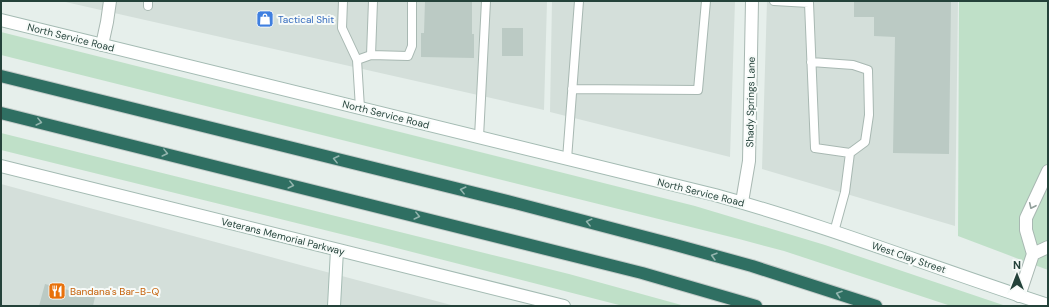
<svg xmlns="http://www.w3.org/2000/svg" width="1049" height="307" viewBox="0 0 1049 307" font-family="'DM Sans',sans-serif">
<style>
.built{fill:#d4dfda}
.green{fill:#bfe0c8}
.building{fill:#bbcac4}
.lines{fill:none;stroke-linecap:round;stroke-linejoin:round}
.lane-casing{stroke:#a8b8b2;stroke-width:10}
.street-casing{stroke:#a8b8b2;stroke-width:14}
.secondary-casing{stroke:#a4bbb3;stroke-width:14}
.highway-casing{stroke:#c2cac8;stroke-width:14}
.lane{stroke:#fff;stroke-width:8}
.street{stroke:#fff;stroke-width:12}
.secondary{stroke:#fff;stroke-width:12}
.highway{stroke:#2f6f62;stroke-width:12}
.oneway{stroke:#93b5ae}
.oneway2{stroke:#92a09c}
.labels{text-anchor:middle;stroke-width:4;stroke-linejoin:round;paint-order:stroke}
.shop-label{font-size:10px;fill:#366cbe;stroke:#f7fbf9;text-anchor:start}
.street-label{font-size:10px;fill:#24423a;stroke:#f7fbf9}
.food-label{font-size:10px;fill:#c56008;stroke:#f7fbf9;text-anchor:start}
</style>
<rect width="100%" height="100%" fill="#e6efeb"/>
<path class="built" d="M61,1H547L544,110Z
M552,1H735L730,157L550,112Z
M767,1H958L955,226L762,169Z
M1,184L304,266L455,306H1Z"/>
<path class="green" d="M959,1H1048V270L958,236Z
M1,32L695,206L825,245L1006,306H951L784,251L739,239L1,55Z
M1,133L569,274L685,306H623L381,244L1,150Z"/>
<path class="building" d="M425,1H472V34H474V58L421,57V33H424Z
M854,1H951L949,154L893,153L895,37L874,36V17H854Z
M502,28H523V56H502Z
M45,284L95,297L93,306H39Z"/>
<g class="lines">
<g class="lane-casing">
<path id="lane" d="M343,1L342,28L357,60L360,108
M774,1L809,3L815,148L850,153L845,192L834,232
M148,6V1
M371,55L373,1
M357,60L371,55L408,56L412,46V1
M811,62L853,65L868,70L869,115L865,142L850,153
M572,89L698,90L706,1
M479,137L486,1
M567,159L579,1"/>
</g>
<g class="street-casing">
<path id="street" d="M102,45L107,22L110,1
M742,202L749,161L752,1
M1033,254L1048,247
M1019,296L1033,254L1026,230V218L1048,171"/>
</g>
<g class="secondary-casing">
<path id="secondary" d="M1,20L715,195C828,226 937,269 1048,305
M1,166L564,306
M334,306L337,250"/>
</g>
<g class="highway-casing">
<path id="highway" d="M1,76L515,203L672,244L752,266L876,306
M1,113L642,273L756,306"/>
</g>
<use href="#lane" class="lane"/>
<use href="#street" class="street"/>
<use href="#secondary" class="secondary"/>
<use href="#highway" class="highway"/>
</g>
<defs><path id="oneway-chevron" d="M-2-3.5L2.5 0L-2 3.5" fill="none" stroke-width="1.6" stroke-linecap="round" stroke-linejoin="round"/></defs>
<g class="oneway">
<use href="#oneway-chevron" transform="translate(39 122) rotate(14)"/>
<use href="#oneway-chevron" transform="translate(165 153) rotate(14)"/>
<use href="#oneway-chevron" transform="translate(336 159) rotate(-166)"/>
<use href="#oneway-chevron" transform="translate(291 185) rotate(14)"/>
<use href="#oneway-chevron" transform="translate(463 190) rotate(-166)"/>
<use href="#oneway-chevron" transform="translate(417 216) rotate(14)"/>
<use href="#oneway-chevron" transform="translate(589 222) rotate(-166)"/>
<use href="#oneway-chevron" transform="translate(714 256) rotate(-164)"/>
<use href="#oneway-chevron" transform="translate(839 294) rotate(-162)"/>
</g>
<use class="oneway2" href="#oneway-chevron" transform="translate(1032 206) rotate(115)"/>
<defs>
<g id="shop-square" transform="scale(0.9)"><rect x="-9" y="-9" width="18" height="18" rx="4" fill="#3f7fe0" stroke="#f7fbf9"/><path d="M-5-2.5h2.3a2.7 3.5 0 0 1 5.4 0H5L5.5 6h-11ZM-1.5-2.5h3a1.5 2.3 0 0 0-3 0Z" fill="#fff"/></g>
<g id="restaurant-square" transform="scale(0.9)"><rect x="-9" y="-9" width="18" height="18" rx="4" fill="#e8710a" stroke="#f7fbf9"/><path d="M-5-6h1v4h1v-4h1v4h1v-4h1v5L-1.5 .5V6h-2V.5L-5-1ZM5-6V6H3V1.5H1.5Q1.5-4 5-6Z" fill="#fff"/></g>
</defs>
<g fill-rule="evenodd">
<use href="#shop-square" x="265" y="19"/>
<use href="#restaurant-square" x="57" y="291"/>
</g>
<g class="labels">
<g class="shop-label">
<text x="278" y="23">Tactical Shit</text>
</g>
<g class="street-label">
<text transform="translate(71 37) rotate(14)" y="4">North Service Road</text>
<text transform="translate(750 102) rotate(-89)" y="4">Shady Springs Lane</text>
<text transform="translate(386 114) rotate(14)" y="4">North Service Road</text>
<text transform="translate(701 192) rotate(14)" y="4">North Service Road</text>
<text transform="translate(283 236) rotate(14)" y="4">Veterans Memorial Parkway</text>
<text transform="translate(909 257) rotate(19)" y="4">West Clay Street</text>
</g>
<g class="food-label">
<text x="70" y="295">Bandana's Bar-B-Q</text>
</g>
</g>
<rect width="1049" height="307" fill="none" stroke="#24423a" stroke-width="4"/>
<g transform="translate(1017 275)" stroke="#f7fbf9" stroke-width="3" paint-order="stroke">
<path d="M0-3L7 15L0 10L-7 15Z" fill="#24423a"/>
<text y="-6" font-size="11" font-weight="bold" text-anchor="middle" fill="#24423a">N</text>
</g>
</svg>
